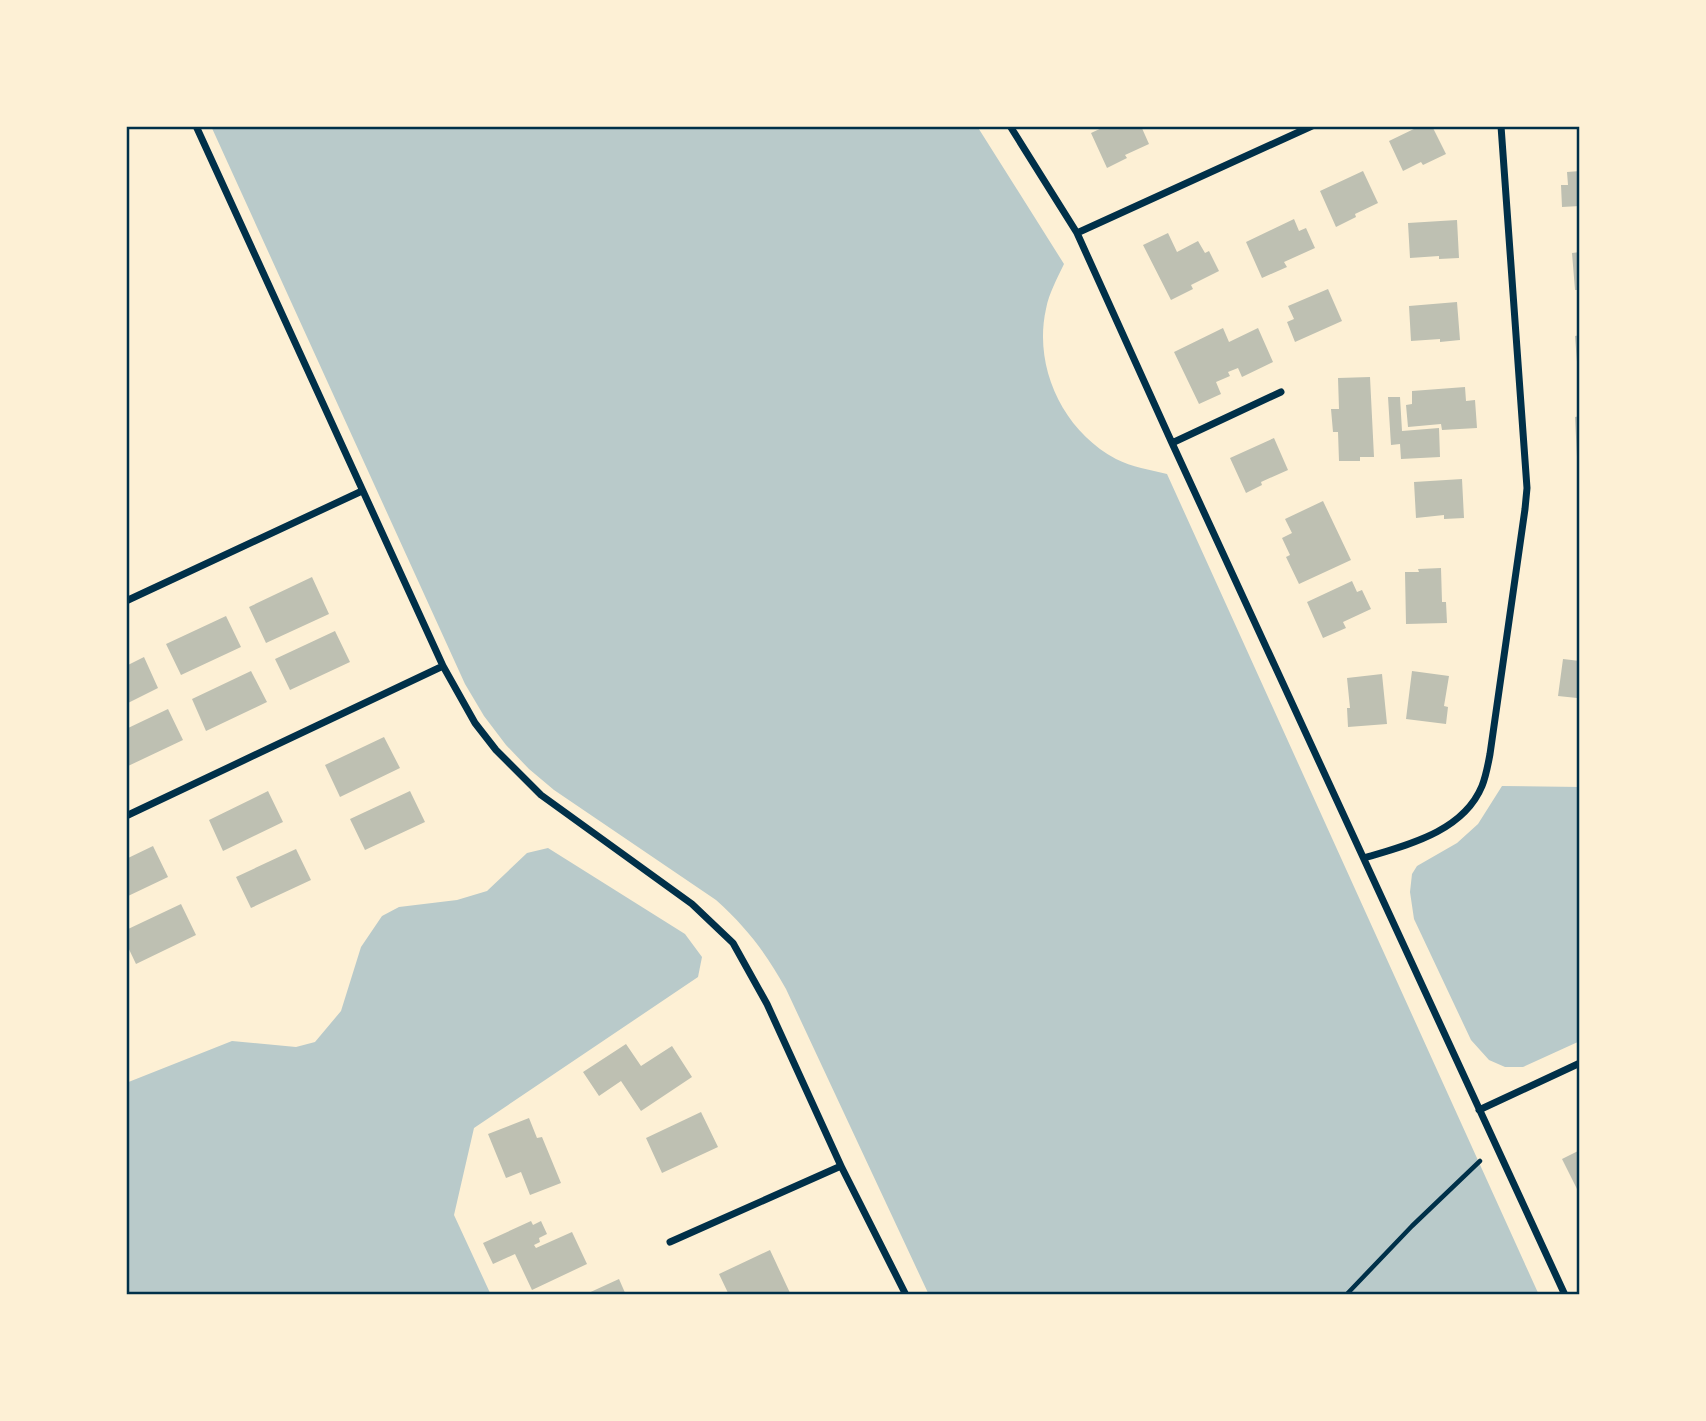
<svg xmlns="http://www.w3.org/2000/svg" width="1706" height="1421" viewBox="0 0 1706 1421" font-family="Rubik,sans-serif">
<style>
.green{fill:#b9caca}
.building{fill:#bec0b2}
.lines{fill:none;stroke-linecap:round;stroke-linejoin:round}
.path{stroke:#003049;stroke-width:4.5}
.minor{stroke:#003049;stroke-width:7}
.neatline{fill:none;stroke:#003049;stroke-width:2.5}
</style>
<rect width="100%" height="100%" fill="#fdf0d5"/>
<path class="green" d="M211,126H977L1064,264C1057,279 1049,293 1046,309C1033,367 1063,431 1116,459C1132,467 1150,470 1167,474L1539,1295H929L786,989C765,952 748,929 716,900L554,790L529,769L506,745L484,716L465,684Z
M1502,786L1580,787V1041L1523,1067H1505L1489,1060L1471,1040L1414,919L1410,892L1412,874L1417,866L1457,843L1478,824Z
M548,848L685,934L702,957L698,977L474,1128L454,1215L491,1295H126V1083L232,1041L296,1047L315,1042L341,1011L361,947L382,916L399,907L457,900L487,891L527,853Z"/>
<path class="building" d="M1106,126H1141L1149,144L1125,155L1127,158L1107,168L1091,133Z
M1420,126H1432L1446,154L1423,165L1421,162L1403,171L1389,141Z
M1363,171L1378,203L1355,214L1356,217L1336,227L1320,191Z
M1580,171V206L1562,207L1561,185H1568L1567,172Z
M1294,219L1299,231L1306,228L1315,248L1284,262L1287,267L1262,278L1246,242Z
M1457,220L1459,258L1439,259V256L1410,258L1408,223Z
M1168,233L1177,252L1198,241L1205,253L1209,251L1219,271L1191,285L1193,289L1171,300L1143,245Z
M1580,252V290H1575L1572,253Z
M1328,289L1342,321L1295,342L1287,322L1294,319L1288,306Z
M1457,302L1460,340L1440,342V339L1411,341L1409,306Z
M1223,328L1229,342L1258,328L1273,362L1242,377L1238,368L1228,372L1230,376L1216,382L1221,394L1199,404L1174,352Z
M1580,335V375H1578L1575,336Z
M1370,377L1374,457H1360V461H1339L1338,432H1333L1331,409H1339L1338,378Z
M1465,387L1466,401L1475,400L1477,428L1442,430L1441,424L1408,427L1406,405L1412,404V391Z
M1388,397H1400L1402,431L1439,428L1440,457L1401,459L1400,444L1391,445Z
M1580,416V457H1577L1575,417Z
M1274,438L1288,470L1261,482L1262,485L1246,493L1230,458Z
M1462,479L1464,518L1444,519V515L1416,518L1414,482Z
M1323,501L1351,560L1299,584L1286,557L1290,555L1282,538L1292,533L1285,519Z
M1441,568L1442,602H1446L1447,623L1406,624L1405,572H1419L1418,569Z
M312,577L329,614L266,643L249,607Z
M1352,581L1357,592L1362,590L1371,609L1343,622L1346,628L1323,638L1307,602Z
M226,616L241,647L181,675L166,644Z
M335,631L350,662L290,690L275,659Z
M144,657L158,688L126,704V666Z
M1563,659L1580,661V695H1577V698L1558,696Z
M251,671L267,702L206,731L192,699Z
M1412,671L1449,676L1444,706L1448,707L1446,724L1406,719Z
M1382,674L1387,724L1348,727L1347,708H1350L1347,678Z
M168,709L183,740L126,767V729Z
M384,737L400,768L340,797L325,765Z
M268,791L283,822L223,851L209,820Z
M410,791L425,822L365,850L350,819Z
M153,846L168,877L126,897V859Z
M296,849L311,880L251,908L236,877Z
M181,904L196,935L136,964L126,943V930Z
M626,1044L641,1066L672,1046L692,1077L641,1111L621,1081L599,1096L583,1072Z
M701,1112L718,1147L662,1173L646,1138Z
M529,1118L537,1138L542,1137L561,1183L530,1195L521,1172L506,1178L488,1134Z
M1580,1150V1190L1578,1191L1562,1159Z
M531,1221L533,1225L541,1221L547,1234L539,1238L540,1242L534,1245L536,1248L572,1232L587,1264L532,1290L515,1254L493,1264L483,1243Z
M770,1250L791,1295H729L719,1274Z
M619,1279L626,1295H584Z"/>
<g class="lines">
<path class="path" d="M1346,1295L1412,1226L1480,1161"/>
<path class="minor" d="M196,126L443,666L475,723L496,750L541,795L692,904L733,943L767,1004L841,1166L906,1295
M1010,126L1077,233L1172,443L1565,1295
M1077,233L1312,126
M1172,443L1281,392
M126,601L362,491
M126,816L443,666
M1364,858C1407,845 1463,832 1482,786C1486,776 1488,765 1490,754L1525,509L1527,488L1501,126
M1479,1110L1580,1063
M670,1242L841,1166"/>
</g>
<rect width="1706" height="1421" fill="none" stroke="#fdf0d5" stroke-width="256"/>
<rect x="128" y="128" width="1450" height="1165" class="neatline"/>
</svg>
